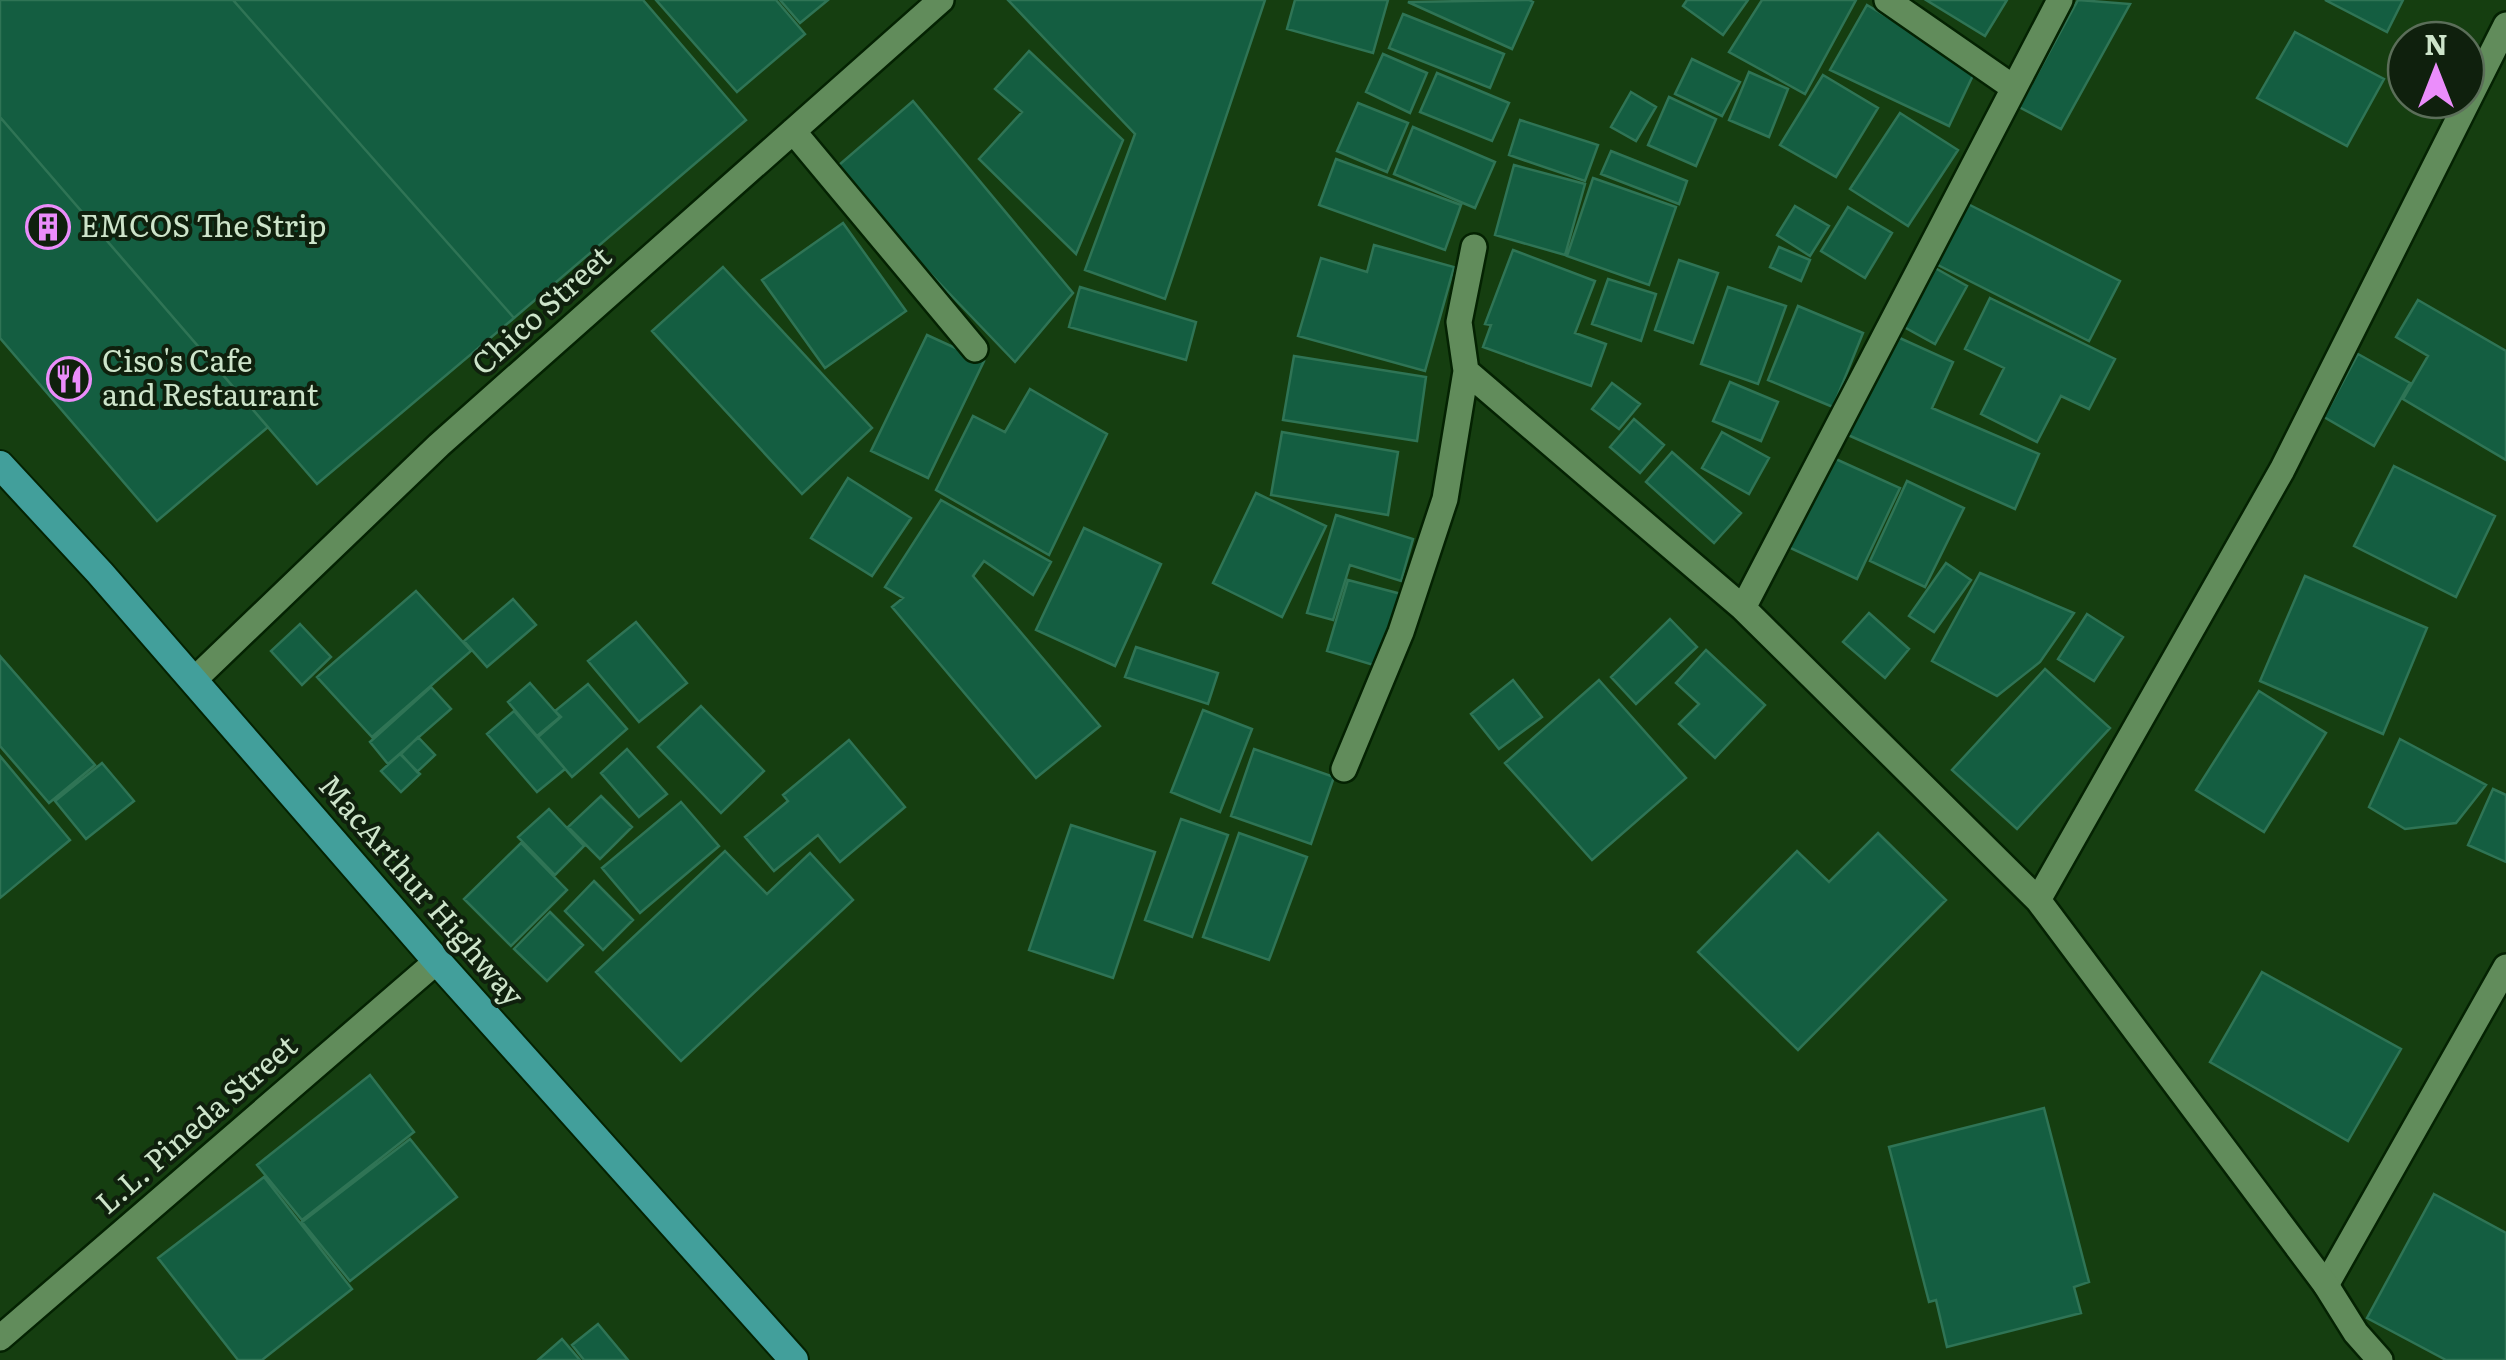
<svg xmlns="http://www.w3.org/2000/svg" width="2506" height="1360" viewBox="0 0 2506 1360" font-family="Literata,serif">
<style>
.building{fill:#145e41;stroke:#2f7455;stroke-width:2.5}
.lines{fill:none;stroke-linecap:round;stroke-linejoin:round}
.service-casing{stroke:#042202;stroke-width:30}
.minor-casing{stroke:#042202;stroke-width:30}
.trunk-casing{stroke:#042202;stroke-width:32}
.service{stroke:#618c5b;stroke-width:25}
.minor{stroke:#618c5b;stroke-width:25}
.trunk{stroke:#429f9b;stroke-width:28}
.labels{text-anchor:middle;stroke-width:8;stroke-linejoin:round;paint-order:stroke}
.poi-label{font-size:30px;fill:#cde4ca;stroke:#0f200d;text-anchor:start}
.street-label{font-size:30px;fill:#cde4ca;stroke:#0f200d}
</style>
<rect width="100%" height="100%" fill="#153e10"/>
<path class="building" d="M0,0H233L514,318L317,484L0,117Z
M233,0H643L746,120L514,318Z
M656,0H776L805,34L737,92Z
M780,0H828L800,23Z
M1008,0H1265L1165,299L1085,270L1135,134Z
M1295,0H1388L1373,53L1287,29Z
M1529,0L1533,2L1512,49L1408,2Z
M1687,0H1748L1723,35L1683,6Z
M1762,0H1856L1805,94L1729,52Z
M1926,0H2007L1985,36Z
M2078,0L2130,4L2061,129L2019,107Z
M2325,0H2403L2387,32Z
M1867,5L1976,69L1949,126L1830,70Z
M1403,14L1504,54L1490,88L1389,48Z
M2295,32L2384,79L2347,146L2257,98Z
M1029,51L1123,140L1076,254L979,159L1022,112L995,89Z
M1383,54L1427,73L1410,113L1366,92Z
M1692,59L1740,82L1722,116L1675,94Z
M1749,72L1788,89L1769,137L1729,120Z
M1437,73L1509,103L1492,141L1420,112Z
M1823,75L1878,108L1836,177L1780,145Z
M1631,92L1656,107L1636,141L1611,127Z
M1669,97L1716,119L1696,166L1648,145Z
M913,101L1073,293L1015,362L832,171Z
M1358,103L1408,123L1387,172L1337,151Z
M1900,113L1958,150L1908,226L1850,189Z
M0,117L268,427L157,521L0,338Z
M1520,120L1598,145L1585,181L1509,155Z
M1413,127L1495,162L1475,208L1394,174Z
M1611,151L1687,181L1679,204L1601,174Z
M1336,159L1461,205L1445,250L1319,205Z
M1514,165L1585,184L1565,255L1495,235Z
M1593,178L1676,207L1649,285L1567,256Z
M1960,200L2120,281L2089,341L1930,261Z
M1795,206L1829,226L1810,256L1777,235Z
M1848,207L1892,233L1865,278L1821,251Z
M843,223L906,311L825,368L762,280Z
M1374,245L1454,267L1425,371L1298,336L1321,258L1367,272Z
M1779,247L1810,260L1801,281L1770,267Z
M1513,250L1595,281L1575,333L1606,344L1591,386L1483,347L1491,325L1485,324Z
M1679,260L1718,273L1693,343L1655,330Z
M1928,264L1967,286L1935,344L1895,322Z
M723,267L872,428L802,494L652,331Z
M1608,279L1656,294L1641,341L1592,324Z
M1080,287L1196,322L1186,360L1069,327Z
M1728,287L1786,306L1758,384L1701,364Z
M1990,298L2115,359L2089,409L2061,396L2037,442L1981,414L2004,368L1965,349Z
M2418,300L2506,351V460L2403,399L2428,356L2396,337Z
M1798,306L1863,333L1833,407L1768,380Z
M927,335L984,361L928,478L871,451Z
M1893,335L1953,362L1932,408L2039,454L2015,509L1848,435Z
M2358,354L2410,383L2374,446L2324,417Z
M1294,356L1426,377L1417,441L1283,420Z
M1730,382L1778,402L1761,441L1713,421Z
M1612,383L1640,404L1619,429L1592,409Z
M1030,389L1107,434L1049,555L936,490L973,416L1005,432Z
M1634,419L1664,445L1640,473L1610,447Z
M1282,432L1398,452L1388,515L1271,495Z
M1722,432L1769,458L1749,494L1702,468Z
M1672,452L1741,513L1714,543L1646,482Z
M1829,456L1900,488L1857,579L1786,546Z
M2394,466L2495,516L2456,597L2354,546Z
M848,478L911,518L872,576L811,538Z
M1907,481L1964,508L1925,587L1870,561Z
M1256,493L1326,526L1282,617L1213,583Z
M941,500L1051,562L1033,595L984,561L973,576L1100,726L1036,778L892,607L903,598L885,587Z
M1336,515L1413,539L1401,581L1350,565L1333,620L1307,613Z
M1084,528L1161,564L1115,666L1036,630Z
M1946,563L1971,580L1934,632L1909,616Z
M1980,573L2074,613L2040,662L1997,696L1932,661Z
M2305,576L2427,628L2383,734L2260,681Z
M1348,580L1401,594L1380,667L1327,651Z
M416,591L471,651L372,737L317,677Z
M513,599L536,625L487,667L464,641Z
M1869,613L1909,649L1885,678L1843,642Z
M2087,614L2123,637L2094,681L2058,659Z
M1670,619L1697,647L1636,704L1611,677Z
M636,622L687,683L639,722L588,661Z
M300,624L331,657L302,685L271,651Z
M1136,647L1218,673L1208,704L1125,677Z
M1706,650L1765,705L1715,758L1679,724L1699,704L1676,683Z
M0,656L95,765L49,803L0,746Z
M2045,669L2110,728L2017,829L1952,770Z
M1513,680L1542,717L1499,749L1471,714Z
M1599,680L1686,778L1592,860L1505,763Z
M530,683L560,717L537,736L508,702Z
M588,684L627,729L572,777L538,737L561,717L555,711Z
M431,687L451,709L388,764L370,742Z
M2259,691L2326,733L2264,832L2196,790Z
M701,706L764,771L721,813L658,747Z
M1203,710L1252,729L1220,812L1171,792Z
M514,711L565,769L537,792L487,734Z
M418,737L435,755L417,772L401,754Z
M2400,739L2486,785L2456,823L2405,829L2369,807Z
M849,740L905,807L840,862L818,835L774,871L745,837L788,801L783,795Z
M627,749L667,794L639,817L601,773Z
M1254,749L1334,777L1311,844L1231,816Z
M400,754L420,774L401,792L381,771Z
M0,756L70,840L0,898Z
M102,763L134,801L86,839L55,801Z
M2493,789L2506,795V862L2468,845Z
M601,796L632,827L600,859L568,827Z
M681,802L719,846L640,913L602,868Z
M549,809L584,846L555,875L518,837Z
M1181,819L1228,835L1192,937L1145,920Z
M1071,825L1155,852L1113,978L1029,950Z
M1239,833L1307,857L1269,960L1203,937Z
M1878,833L1946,900L1798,1050L1698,952L1797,851L1829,882Z
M521,843L567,890L511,946L464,899Z
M725,851L767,894L810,853L853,900L681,1061L596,972Z
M594,881L633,920L603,950L565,911Z
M550,912L583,945L547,981L514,949Z
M2262,972L2401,1049L2348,1141L2210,1062Z
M370,1075L414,1132L302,1220L257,1165Z
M2044,1108L2089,1282L2074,1287L2081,1313L1947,1347L1936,1300L1929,1302L1889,1147Z
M410,1139L457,1197L350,1281L302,1222Z
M264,1177L352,1289L262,1360H238L158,1258Z
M2434,1194L2506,1233V1360H2446L2367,1318Z
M598,1324L628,1360H584L572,1345Z
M562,1339L580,1360H538Z"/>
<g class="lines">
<g class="service-casing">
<path id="service" d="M2326,1285L2506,967"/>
</g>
<g class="minor-casing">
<path id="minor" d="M1887,0L2014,88
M793,131L975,349
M1466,371L1743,608L2038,900L2326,1285L2356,1333L2380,1360
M1743,608L2060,0
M194,680L439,445L941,0
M1344,769L1401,632L1445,499L1466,371L1459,322L1474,247
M2038,900L2282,470L2506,25
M0,1338L437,961"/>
</g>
<g class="trunk-casing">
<path id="trunk" d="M0,465L100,573L437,961L794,1360"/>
</g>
<use href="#service" class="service"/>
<use href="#minor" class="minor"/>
<use href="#trunk" class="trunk"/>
</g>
<defs>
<g id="building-ring" transform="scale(2.25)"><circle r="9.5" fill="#0f200d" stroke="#eb8dfb" stroke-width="1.5"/><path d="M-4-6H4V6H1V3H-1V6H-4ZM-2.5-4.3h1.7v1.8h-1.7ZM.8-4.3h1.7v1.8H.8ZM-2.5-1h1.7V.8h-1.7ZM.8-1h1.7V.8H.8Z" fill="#eb8dfb"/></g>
<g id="restaurant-ring" transform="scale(2.25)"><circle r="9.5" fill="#0f200d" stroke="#eb8dfb" stroke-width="1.5"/><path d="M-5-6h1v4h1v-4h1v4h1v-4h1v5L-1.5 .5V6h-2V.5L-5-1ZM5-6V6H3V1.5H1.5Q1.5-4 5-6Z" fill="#eb8dfb"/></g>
</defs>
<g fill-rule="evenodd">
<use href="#building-ring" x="48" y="227"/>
<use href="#restaurant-ring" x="69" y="379"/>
</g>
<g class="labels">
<g class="poi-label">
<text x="80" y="237">EMCOS The Strip</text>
<text x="102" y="372">Ciso's Cafe<tspan x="102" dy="34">and Restaurant</tspan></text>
</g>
<g class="street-label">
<text transform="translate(542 311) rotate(-42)" y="10">Chico Street</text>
<text transform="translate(421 891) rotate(49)" y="10">MacArthur Highway</text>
<text transform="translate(197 1125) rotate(-41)" y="10">L.L. Pineda Street</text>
</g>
</g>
<g transform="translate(2436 70)"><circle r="48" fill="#0f200d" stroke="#5b6e59" stroke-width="2.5"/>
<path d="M0-8L18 38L0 25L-18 38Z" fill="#eb8dfb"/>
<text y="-15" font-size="28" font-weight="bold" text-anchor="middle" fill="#cde4ca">N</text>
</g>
</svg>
